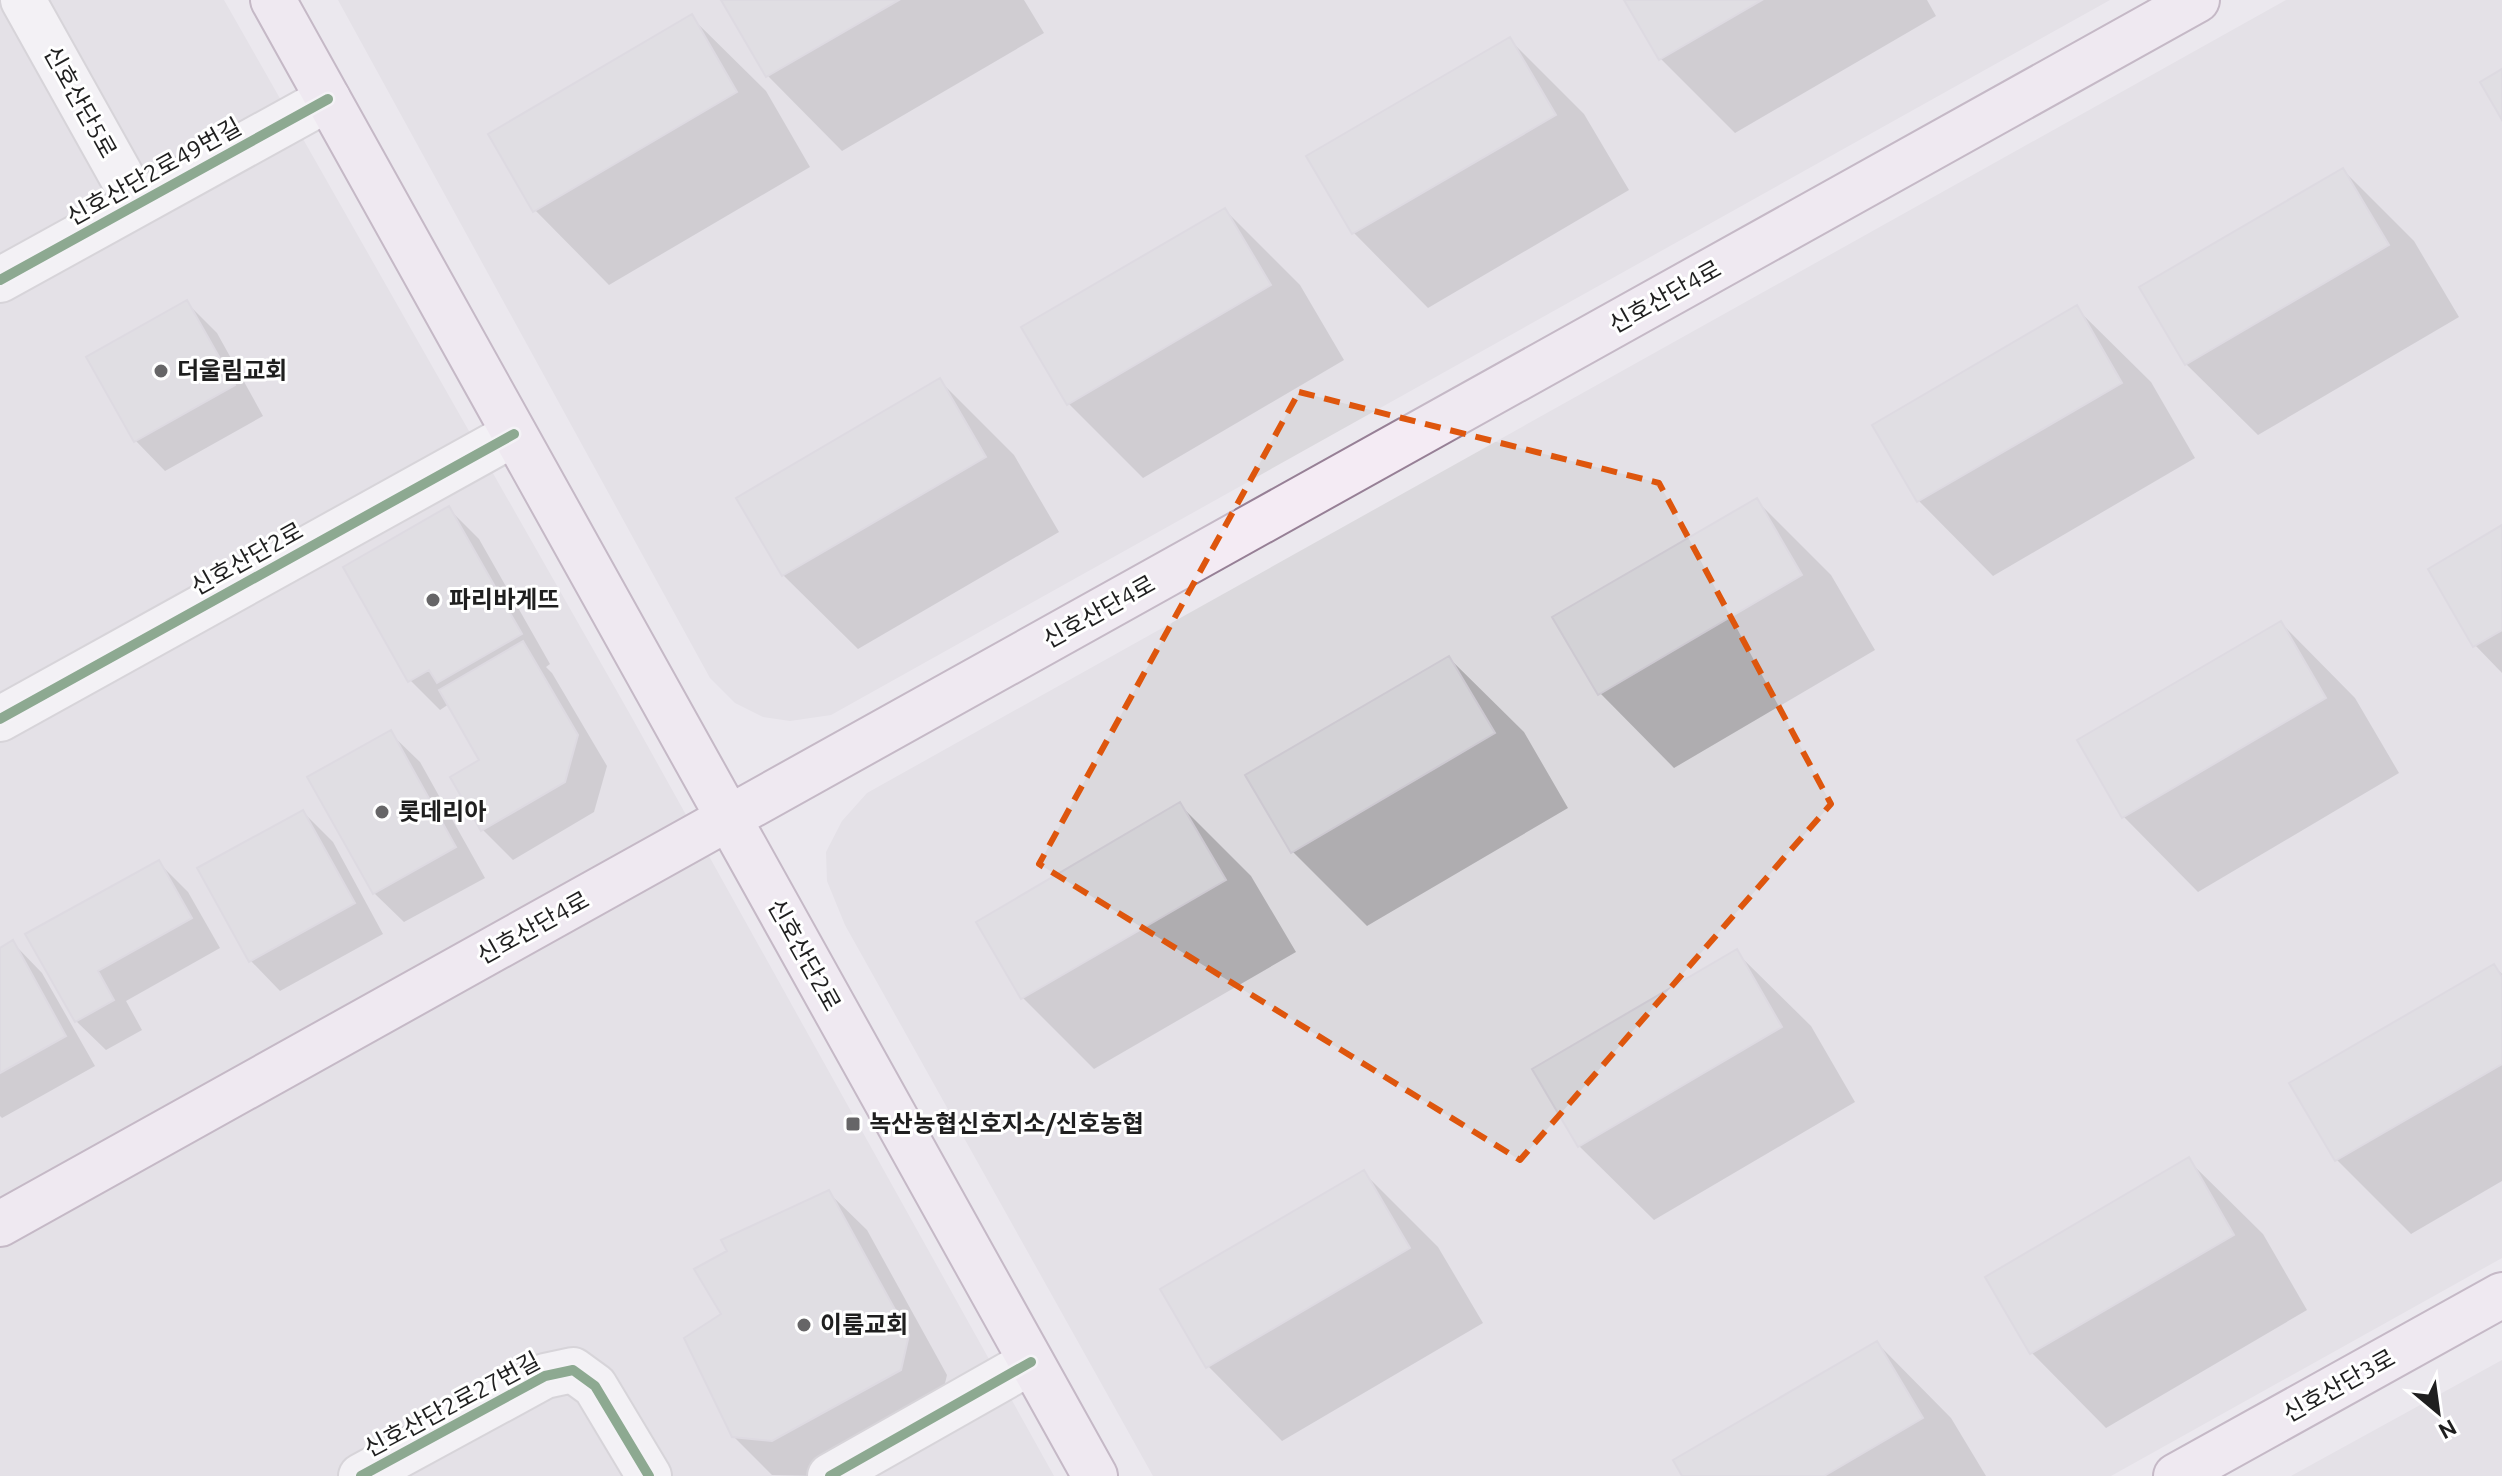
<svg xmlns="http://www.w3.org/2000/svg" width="2502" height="1476" viewBox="0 0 2502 1476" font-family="Ubuntu,'Noto Sans KR',sans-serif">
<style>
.residential{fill:#dbd9dd}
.shadow{fill:#0003}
.building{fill:#d3d2d6;stroke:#cdc9d1;stroke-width:2}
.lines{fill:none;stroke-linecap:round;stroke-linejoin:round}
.street-casing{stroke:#bebdbf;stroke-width:48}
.secondary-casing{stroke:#978096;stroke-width:48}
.street{stroke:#fcfcfc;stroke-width:44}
.secondary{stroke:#f4ebf4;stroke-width:44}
.cycleway-casing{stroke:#fff;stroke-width:15}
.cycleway{stroke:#1b5e20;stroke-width:10}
.marked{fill:none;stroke:#de560d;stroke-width:6;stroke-dasharray:16 10;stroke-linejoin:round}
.poi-dot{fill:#666567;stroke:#fff;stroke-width:3}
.labels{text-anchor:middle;stroke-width:6;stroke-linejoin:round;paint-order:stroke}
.street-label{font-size:24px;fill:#1f1f1f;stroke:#fff}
.poi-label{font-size:24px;font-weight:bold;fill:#1f1f1f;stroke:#fff;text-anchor:start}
</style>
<rect width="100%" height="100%" fill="#ebe8ee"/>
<path class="residential" d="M0,0H224L631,716L1054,1476H0Z
M338,0H2110L831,715L790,721L763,717L735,703L710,678Z
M2286,0H2502V1258L2111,1476H1153L845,925L827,881L826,852L842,821L867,793Z
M2502,1360V1476H2291Z"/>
<path class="shadow" d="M724,0H1024L1044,33L842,151L768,76Z
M1626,0H1927L1936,16L1735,133L1661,59Z
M691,17L766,91L810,167L609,285L535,210Z
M1510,40L1584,114L1629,190L1428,308L1354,233L1309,157Z
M2343,170L2414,241L2459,317L2258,435L2186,364Z
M1225,210L1300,285L1344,360L1143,478L1069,404Z
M187,303L217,333L263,416L165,471L136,441Z
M2076,308L2151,382L2195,458L1993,576L1919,501L1874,426Z
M940,381L1014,455L1059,532L858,649L783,575Z
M1756,500L1831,575L1875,650L1674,768L1600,693Z
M449,509L479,539L550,664L546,667L552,673L607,766L594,812L513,860L483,830L482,760L449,704L440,710L410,680Z
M2502,528V673L2475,645Z
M2281,623L2355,698L2399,773L2198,892L2124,817L2079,741Z
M1449,658L1524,732L1568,808L1367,926L1293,852Z
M390,733L420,762L485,878L404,922L374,893Z
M1180,805L1251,876L1296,952L1094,1069L1023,998Z
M303,812L333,842L383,934L280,991L251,961L200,869Z
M158,862L188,892L220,948L126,1001L142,1030L106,1050L76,1021L28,935Z
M13,943L42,973L95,1066L2,1118L0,1116V950Z
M1736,952L1811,1026L1855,1102L1654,1220L1579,1146Z
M2494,966L2502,974V1181L2411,1234L2337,1160Z
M2188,1160L2263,1234L2307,1310L2106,1428L2032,1353L1987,1278Z
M1364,1173L1438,1247L1483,1323L1282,1441L1208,1366Z
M828,1192L867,1230L947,1375L939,1408L816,1476L772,1475L733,1436Z
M1877,1343L1951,1418L1986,1476H1685Z"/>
<path class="building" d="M721,0H899L766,77Z
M1624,0H1762L1659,60Z
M692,14L737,92L533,212L488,134Z
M1510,37L1556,115L1352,234L1306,156Z
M2502,69V120L2480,82Z
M2343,168L2389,245L2185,365L2139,287Z
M1225,208L1271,285L1067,405L1021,327Z
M187,300L235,385L134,442L86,357Z
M2077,305L2122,383L1917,502L1872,425Z
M940,378L986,457L782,576L736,498Z
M1757,498L1802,575L1598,695L1552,617Z
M449,506L522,634L437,683L429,670L408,682L343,567Z
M2502,525V630L2473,647L2428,569Z
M2281,621L2326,698L2122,818L2077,740Z
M523,641L578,735L565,782L481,831L450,777L479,760L439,690Z
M1449,656L1495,733L1291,853L1245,775Z
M391,730L456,847L373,894L307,777Z
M1180,802L1226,880L1021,999L976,922Z
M303,810L355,903L249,962L197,868Z
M159,860L192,918L98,971L114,1000L75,1022L25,934Z
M13,940L66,1036L0,1073V948Z
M1737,949L1782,1027L1578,1147L1532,1069Z
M2494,964L2502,977V1064L2335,1161L2289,1083Z
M2189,1157L2234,1235L2030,1354L1985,1277Z
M1364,1170L1410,1248L1206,1368L1160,1289Z
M829,1190L909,1335L901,1370L772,1441L732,1437L684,1338L721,1314L694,1269L727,1251L721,1240Z
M1877,1341L1923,1418L1824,1476H1682L1673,1460Z"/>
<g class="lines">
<g class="street-casing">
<path id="street" d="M23,0L137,204
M0,280L328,99
M0,719L514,434
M361,1476L545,1376L573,1370L595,1386L649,1476
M830,1476L1031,1362"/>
</g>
<g class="secondary-casing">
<path id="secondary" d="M273,0L1095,1476
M0,1224L2197,0
M2176,1476L2502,1295"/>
</g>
<use href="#street" class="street"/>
<use href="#secondary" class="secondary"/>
<g class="cycleway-casing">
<path id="cycleway" d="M0,280L328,99
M0,719L514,434
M361,1476L545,1376L573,1370L595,1386L649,1476
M830,1476L1031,1362"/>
</g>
<use href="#cycleway" class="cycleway"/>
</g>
<path d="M0 0H2502V1476H0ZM1299,392L1659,483L1831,804L1520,1160L1039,864Z" fill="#ebe8ee" fill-opacity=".55" fill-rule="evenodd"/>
<path class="marked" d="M1299,392L1659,483L1831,804L1520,1160L1039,864Z"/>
<g class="poi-dot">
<circle cx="161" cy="371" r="8"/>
<circle cx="433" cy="600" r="8"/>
<circle cx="382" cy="812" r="8"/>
<rect x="845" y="1116" width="16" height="16" rx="4"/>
<circle cx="804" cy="1325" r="8"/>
</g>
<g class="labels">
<g class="street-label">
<text transform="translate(80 102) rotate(61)" y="8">신호산단5로</text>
<text transform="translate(154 172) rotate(-29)" y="8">신호산단2로49번길</text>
<text transform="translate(1665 297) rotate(-29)" y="8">신호산단4로</text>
<text transform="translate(247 559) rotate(-29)" y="8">신호산단2로</text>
<text transform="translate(1099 612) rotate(-29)" y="8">신호산단4로</text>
<text transform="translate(533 928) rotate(-29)" y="8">신호산단4로</text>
<text transform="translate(804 955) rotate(61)" y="8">신호산단2로</text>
<text transform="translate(2339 1386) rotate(-29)" y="8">신호산단3로</text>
<text transform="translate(452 1405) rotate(-28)" y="8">신호산단2로27번길</text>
</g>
<g class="poi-label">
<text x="177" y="379">더울림교회</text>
<text x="449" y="608">파리바게뜨</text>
<text x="398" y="820">롯데리아</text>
<text x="869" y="1132">녹산농협신호지소/신호농협</text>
<text x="820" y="1333">이룸교회</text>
</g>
</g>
<g transform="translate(2438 1412) rotate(151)" stroke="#ffffff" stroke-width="6" paint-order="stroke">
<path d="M0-6L14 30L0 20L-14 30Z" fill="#1f1f1f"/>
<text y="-12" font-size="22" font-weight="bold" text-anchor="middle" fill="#1f1f1f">N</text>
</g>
</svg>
